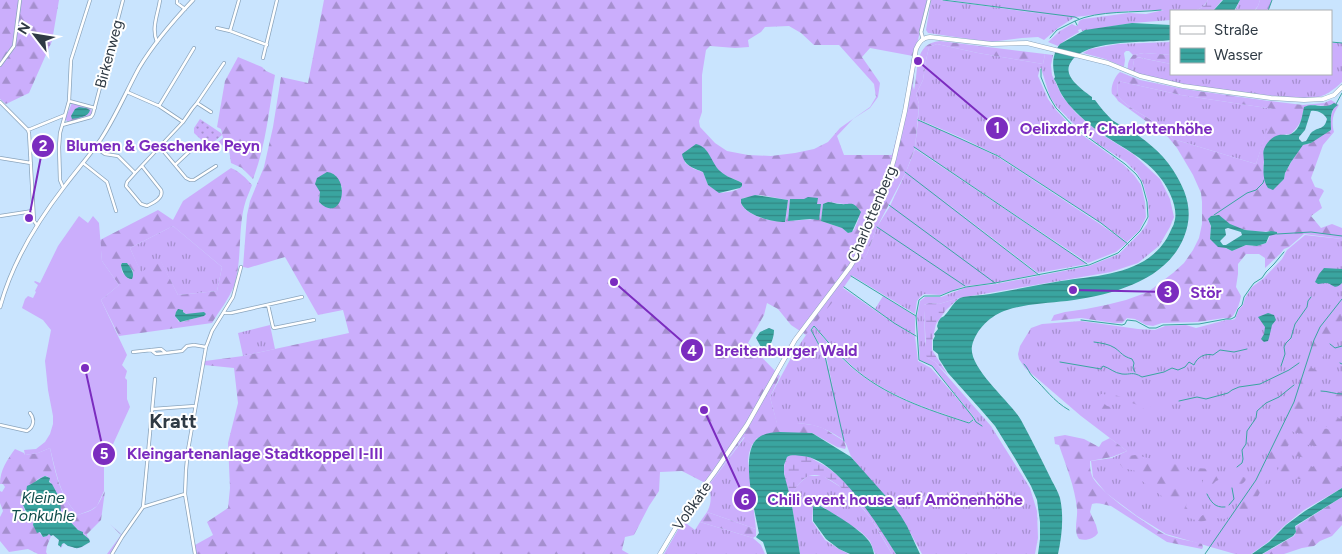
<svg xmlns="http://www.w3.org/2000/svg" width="1342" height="554" viewBox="0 0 1342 554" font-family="Figtree,sans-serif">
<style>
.grass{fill:url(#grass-tufts)}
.forest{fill:url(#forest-firs);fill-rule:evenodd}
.wetland{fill:url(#wetland-marsh)}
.park{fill:url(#park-dots)}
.garden{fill:#cbaefc}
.water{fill:url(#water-rules);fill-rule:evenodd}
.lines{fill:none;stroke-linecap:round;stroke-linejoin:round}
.stream{stroke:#3aa5a0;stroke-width:1}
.minor-casing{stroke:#8ba5bd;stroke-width:4}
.tertiary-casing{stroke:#8ba5bd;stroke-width:4.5}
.secondary-casing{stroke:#8ba5bd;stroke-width:5}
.minor{stroke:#fff;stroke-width:2.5}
.tertiary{stroke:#fff;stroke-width:3}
.secondary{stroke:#fff;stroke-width:4}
.labels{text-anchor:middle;stroke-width:4;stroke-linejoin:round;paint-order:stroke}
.street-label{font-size:15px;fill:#2f3a44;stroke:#fff}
.water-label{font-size:16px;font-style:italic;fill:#124f4d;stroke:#fff}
.district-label{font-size:20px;font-weight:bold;fill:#2f3a44;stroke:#fff}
.leader{fill:none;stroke:#7b2cbf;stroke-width:2}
.callout-dot{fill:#7b2cbf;stroke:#fff;stroke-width:2}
.mark-label{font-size:15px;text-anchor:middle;font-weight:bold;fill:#fff}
.callout-label{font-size:16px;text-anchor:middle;font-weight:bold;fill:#7b2cbf;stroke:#fff;stroke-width:4;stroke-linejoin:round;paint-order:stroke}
</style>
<defs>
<pattern id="grass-tufts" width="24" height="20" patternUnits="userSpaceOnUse" patternTransform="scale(1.25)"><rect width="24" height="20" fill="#cbaefc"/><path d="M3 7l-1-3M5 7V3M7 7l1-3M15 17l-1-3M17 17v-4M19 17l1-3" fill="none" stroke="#a58fce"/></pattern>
<pattern id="forest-firs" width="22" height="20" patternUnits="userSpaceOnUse" patternTransform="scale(1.25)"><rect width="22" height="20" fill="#cbaefc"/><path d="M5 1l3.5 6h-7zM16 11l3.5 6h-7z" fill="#a58fce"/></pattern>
<pattern id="wetland-marsh" width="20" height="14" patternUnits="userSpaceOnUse" patternTransform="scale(1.25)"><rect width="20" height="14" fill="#cbaefc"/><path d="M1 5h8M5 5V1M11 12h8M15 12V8" fill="none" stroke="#a58fce"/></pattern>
<pattern id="park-dots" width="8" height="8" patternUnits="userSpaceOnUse" patternTransform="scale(1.25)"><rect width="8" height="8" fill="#cbaefc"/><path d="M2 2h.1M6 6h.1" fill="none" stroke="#a58fce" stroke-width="1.8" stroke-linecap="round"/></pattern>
<pattern id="water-rules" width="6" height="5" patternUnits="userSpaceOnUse" patternTransform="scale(1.25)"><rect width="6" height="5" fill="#3aa5a0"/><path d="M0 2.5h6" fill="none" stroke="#318784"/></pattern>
</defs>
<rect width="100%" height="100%" fill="#c9e4fe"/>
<path class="grass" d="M931,0H940L1066,17L949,0H1208C1199,15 1186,11 1171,11V20L1132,23L1082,31L1081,29L1078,30L1079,32L1067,39L1058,46L1048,42L1060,31L1072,24L1076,26L1078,25L1079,21L1083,19L1129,13L1146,14L1164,10L1128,11L1075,17L1058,28L1044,40L1038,37L1022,38L990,42L928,33L926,30Z
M1240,0H1260L1258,6L1254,11H1235Z
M1171,42V55L1144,53L1133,55L1129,51H1126L1124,53L1125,60L1124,67L1105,59L1083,53L1090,49L1118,44Z
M1331,43H1342V82C1329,94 1322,98 1305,99C1259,94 1214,91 1169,82C1157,79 1144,77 1132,72L1134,60L1136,57L1171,64V74H1331Z
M937,44L978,53L1043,64L1045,54L1053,55L1051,65L1052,75L1062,96L1076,113L1101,134L1133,154L1160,179L1170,199L1174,217L1170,227L1159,246L1138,263L1111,272L959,298L939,304L929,303L924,305L925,340L928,358L935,362L991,426L1030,488L1037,511L1038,538L1035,554H922C912,536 903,518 890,502C878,487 864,474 853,459C848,453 848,443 842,439C818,423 805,422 777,424L770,397L792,356L810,329L825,356L834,393L826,355L811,330L814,327C826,340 837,355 851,367C886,397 925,409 969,423L975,420L974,417L932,366L920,360L917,316L920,301L925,297H941L967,287L996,284L1089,266L1119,254L1141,232L1147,224L1149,217L1148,201L1143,183L1137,173L1126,162L1098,144L1075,125L1057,107L1050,97L1041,68H1040L1038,76L1048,99L1056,110L1074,129L1124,165L1134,175L1141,185L1145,202L1146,217L1139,231L1127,242L1101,223L999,156L962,138L918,119L919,104L916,94L923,80L926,60L929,47Z
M1118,81L1181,95L1274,109L1256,164L1173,139C1165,130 1151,119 1141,114C1135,111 1122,102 1119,97C1116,92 1118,86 1118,81Z
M918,120L961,139L998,157L1100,224L1127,243L1116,252L1088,263L915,148Z
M915,149L1087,264L1038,273L931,191L1037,274L995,283L965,286L940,295L924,294L921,296L917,301L915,314L851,275L867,254L877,227L890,206L906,172Z
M173,226L222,267L217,291L178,295L161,262L141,273L130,248Z
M1305,235L1342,239V488L1304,510L1285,525L1268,542L1251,554H1235L1166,534L1137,516L1106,493L1093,477L1091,461L1112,458L1127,451L1081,416L1025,368L1019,359L1018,354L1020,346L1031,328L1042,324L1081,321L1138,329L1155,330L1165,326L1186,325L1196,328L1226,320H1232L1235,319L1239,309L1243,305L1245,298L1252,287L1264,278L1282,259L1287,250Z
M843,288L893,323L915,336L918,361L931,368L973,417V420L968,422C926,408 884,395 851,365C837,353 826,338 813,325Z
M883,296L915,316V335L894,323L875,309Z
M270,325L275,349L243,356L238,333Z
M745,437L752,445L749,453L748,461L756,529L707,512C712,503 711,496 709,485Z
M808,476H823L847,491L870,517L892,554H875L870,541L861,532L817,503L813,507L812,521L825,540L839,549L849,554H800L791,500C794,487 798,484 808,476Z
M683,521L695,530L700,522L753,538L761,545L765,554H664Z"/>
<path class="forest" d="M0,0H59L52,41L29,93L6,104L0,99Z
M324,0H927L916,49L913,86L914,90C919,71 913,43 940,41L1045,54L1043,64L978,53L937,44L929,47L926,60L923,80L916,94L919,104L915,148L906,172L877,227L867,254L839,294L806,335L791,325L778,309L767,303L764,315L748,343L780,376L770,397L777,423H797L813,425L823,428L844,441L846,447L845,449L837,447L812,433L757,438L752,445L744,437L709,485L682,471L660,472L659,491L649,506L634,535L625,537L622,550L629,554H196L195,545L213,535L207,522L228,508L230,488L228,443L238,403L234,368L204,365L205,361L243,356L349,333L343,310L318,315L285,257L248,268L243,267L247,215L250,201L264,167L273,127L281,77L308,83ZM789,26L801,33L814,45H839L874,84L876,97L870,107L840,128L828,142L814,149L795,153L771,156L748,155L727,151L715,143L700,127L699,121L702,112V75L706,50L710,46L735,48L749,47L748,40L761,32L765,27ZM870,48L913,56L908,94L892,155H844L837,136L853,119L870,108L878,97L880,83L862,57ZM691,149H705C710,156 713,166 720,172C726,177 735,179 742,183V186C737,192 727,192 720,193L708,185L703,172L694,169L685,163V152ZM342,186L341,199L321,204L319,202L320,192L319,188ZM760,195L788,200L785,222C772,222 746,216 741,203L743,198ZM790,199H804L816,204H820L816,219L788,221ZM828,202L844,204L859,218L854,230L848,233L842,228L821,221L823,204Z
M1260,0H1272L1268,11H1255L1258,6Z
M1144,53L1171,55V64L1137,57L1134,60L1132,72L1128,70C1127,63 1129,60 1133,55Z
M238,57L262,67L266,71L275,75C269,109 266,146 253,179L242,168L231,163L229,150L218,142L223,138L221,129L217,127L225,81Z
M1120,72L1140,80L1184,89L1269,101L1303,105L1324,103L1331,100L1339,105C1333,113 1331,121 1334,132L1323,145L1311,178L1315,187L1322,189L1324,191L1319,200L1322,208L1311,216L1321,228L1332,224L1342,228V239L1304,234L1289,247L1284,249L1280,254L1265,268V258L1259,254H1246L1238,264V274L1236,287L1241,296C1240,303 1237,310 1233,316L1228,319L1224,318L1198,322L1162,323L1153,326L1146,325L1135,319L1127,318L1122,323H1114L1081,318L1051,321L1054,315L1065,312L1086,309L1106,305L1126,300L1148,292L1173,273L1184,263L1193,250L1199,238L1202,224V202L1201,193L1193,175L1177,148L1168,137L1118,101C1118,100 1113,94 1112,94C1110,87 1115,76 1120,72ZM1118,81L1181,95L1273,109L1256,164L1173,139C1165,130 1152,120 1141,114C1135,111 1122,102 1119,97C1116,93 1118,86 1118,81ZM1334,103V107L1331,116V128L1330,131L1321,135L1311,143L1303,145L1299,148L1285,173L1284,179L1273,189C1266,180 1262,174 1264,161L1281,135L1291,134C1298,127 1303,120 1303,111L1313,105L1329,106ZM1214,215C1222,216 1225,221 1231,225C1239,230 1261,233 1271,231L1275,234C1267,234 1271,239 1266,243L1257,246L1246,245L1232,251C1224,247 1216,245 1210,239C1210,231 1213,227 1208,220Z
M72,103L91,109L92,112L91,115L68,122L65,119Z
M231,168C240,172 246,178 252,185C250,190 248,195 246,200C237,227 243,258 234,286C229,299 219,311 212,323L119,336L101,300L119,285L102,261L100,240L158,210L173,220L183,201ZM173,226L222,267L217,291L178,295L161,261L141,272L130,248ZM127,263L133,271L132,276L129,279L122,272L121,264ZM180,309L183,310V312L188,315H206L182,322H179C175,316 174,313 180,309Z
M1333,308C1339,308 1342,314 1342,319L1336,326L1334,331L1330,336L1328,342L1321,347L1324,354L1322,358H1318L1315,363L1310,364L1307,362V360L1321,319Z
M1305,366C1308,366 1320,371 1321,372C1321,375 1315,386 1313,388L1310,397L1304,403L1306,412L1302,415V419L1300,420L1286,416Z
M1319,385C1328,386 1334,391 1342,393V397C1332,395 1319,403 1316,388Z
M1101,394H1104L1107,396L1112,394L1121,397L1148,399L1152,402L1150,410C1144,410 1140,407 1135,404C1127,401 1113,399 1105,398L1102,400V402L1107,406L1111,407V412L1106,414L1097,406V398Z
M1330,417L1342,419V430L1318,425L1316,422L1318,419Z
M1295,425L1342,431V462L1319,458L1312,459L1290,455L1289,453L1290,446L1293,445H1297L1299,447L1337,452L1334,449L1296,443L1293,441L1295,436L1298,435L1332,442L1335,440L1333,439L1298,433L1293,432L1288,427V426Z
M1281,427C1288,429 1291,431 1293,438L1265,483L1257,498L1245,512L1241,518H1239L1236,510L1237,506L1255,483Z
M1065,435L1084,439L1099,447L1102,442L1110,438L1127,451L1112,457L1090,461C1090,466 1090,471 1092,476C1099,492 1148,525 1164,534C1175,539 1190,540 1202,544L1203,547L1202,549L1167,542L1111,506C1104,505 1098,502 1092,504L1090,512L1096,525L1098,533C1094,539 1086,541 1079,539C1073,531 1078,518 1077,509C1075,487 1066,466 1059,445L1055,444L1054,437Z
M50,448C55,472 60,497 78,515C97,509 96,509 105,491L101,520L110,524L122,535L111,554H107L121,535L110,524L101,520L87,534V536L89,539L90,542C86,545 80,549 75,548C73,547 70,546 68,546L64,543L61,548L58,545L59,540L53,535L51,536L47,546L46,552L47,554H38L28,549L9,552L0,541V517L3,511L0,503V491L2,492L5,487L3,484H0C0,470 7,460 15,449L24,453L25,455L38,453ZM45,476H47L58,497L61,512L78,530L86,536L88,543L86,545L76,548L64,543L60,547L58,545L59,539L53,535L49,534L47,536L43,537L33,525V520H26L25,511L23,505L27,501L28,498L22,494L26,492L38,479Z
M1135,455L1183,466L1190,471L1188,475L1184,477L1183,479L1187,499L1186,507L1190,512L1200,517C1209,510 1219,509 1228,517V519L1214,518L1201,522L1178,514L1170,507L1163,497L1138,478L1136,471L1123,468L1119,463L1121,457Z
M1283,461L1312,467L1318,464L1342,468V485L1338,487L1280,475L1277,471Z
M1196,468L1211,469L1220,474L1229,473L1247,478C1239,492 1230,484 1221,479L1216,481L1208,489L1204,487L1202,484L1204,477H1200L1194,473Z
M1342,497V525L1332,536L1320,541L1314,546L1302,548L1284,554H1263L1294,536L1296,532L1295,527Z
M707,512L756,529V536L753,538L700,522Z"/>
<path class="wetland" d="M1208,0H1222L1213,11H1196L1205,5Z
M959,298L946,310L936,324L932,341V350L948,375L935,362L928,358L924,354L926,347L924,310V305L929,303L939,304Z
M794,454C798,455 802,455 806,456C809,456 813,459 816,461C852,478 875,521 896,554H892C885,542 878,529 870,517C859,503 824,464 805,478C797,485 793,490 791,500C787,487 780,470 787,457Z"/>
<path class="park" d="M200,119L221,133L222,135L210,145V148L194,133V128Z"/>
<path class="garden" d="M79,216L88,223L93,216L99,223L102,261L119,285L101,300L127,355L122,365L127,371L125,378L127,380V399L130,407L104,464V491L97,506L91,510L78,515C60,497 56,472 50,448L38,453L25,455L24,450L36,449L45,442L50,434L53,424V416L48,390L45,361L51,330L43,320L22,308L25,299L28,296L33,298L36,292L35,291L38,285L34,282L35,281L40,283L58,246Z"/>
<path class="water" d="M1223,0H1240L1234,11H1213Z
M1132,23L1171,25V40C1146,43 1085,39 1071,62C1061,76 1083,90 1092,97V100H1095C1100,107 1106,114 1112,120C1116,123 1121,125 1125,127C1144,139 1161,151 1173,170C1187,192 1194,212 1184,237C1166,282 1110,295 1067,301C1047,303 1026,304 1007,310C991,315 976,329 972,346C968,368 1010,401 1021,420C1032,440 1042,461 1052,481C1055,486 1058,492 1060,498C1064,516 1062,536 1058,554H1038L1040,539V522L1037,500L1031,486L1016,460L995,426L982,411L948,373L939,359L938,354L933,350V340L935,336L934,334L938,329L937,326C938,324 938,321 940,319C941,317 944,317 945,315C950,310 954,301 960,298C968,295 981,296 990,294C1014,290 1037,285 1061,281C1102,275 1152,274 1171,230C1172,227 1174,225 1174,223C1179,210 1170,191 1162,180C1145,156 1117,146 1094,128C1083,119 1070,108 1062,95C1059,90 1057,83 1054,79L1055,77C1052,66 1052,54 1060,44L1085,30Z
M1334,103L1338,105C1329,110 1331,120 1331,130L1311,143L1303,145L1291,162L1285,173L1284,179L1273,190L1268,188C1263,181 1263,171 1264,162C1264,157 1262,152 1265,147C1267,142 1273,136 1279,135C1283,134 1287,136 1291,134C1301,129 1302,116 1304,107C1314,102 1324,110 1334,103ZM1311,111C1317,110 1324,113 1327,119C1324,131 1318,126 1311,133C1310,134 1307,140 1306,141L1302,142L1299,139V137L1305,130Z
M79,107L86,108L90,110C89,117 78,118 72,119L71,116L75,109Z
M696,144C710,147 711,163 720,171C726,177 735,179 742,183V186L740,188L719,193L708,185L703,172C694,168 684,166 682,154Z
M327,172C352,175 343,226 319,202L320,192L315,184L317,178Z
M755,195L788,200L785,222C772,222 747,216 741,203V199Z
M808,197L818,198L817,204H821L819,220L810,219L788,221L790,199H804Z
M828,202C832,202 836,204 840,204C852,205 852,200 861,212L852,232L848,233L842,228L821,221L823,204Z
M1219,215L1230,224L1245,230L1266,232L1271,231L1277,232V234L1269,236L1266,243L1257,246L1246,245L1232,251L1226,248L1218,247L1210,239L1211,226L1208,219L1211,216ZM1228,228L1241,232L1242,235L1226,245H1223L1220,241L1226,235L1225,229Z
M122,263H127C131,268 135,273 132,279C125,279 122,271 121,265Z
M1324,268L1342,269V283C1334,291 1334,284 1326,283C1323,283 1321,284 1318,284L1315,282L1319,274Z
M178,309L183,310V312L186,314L204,312L206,314L204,316L180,322L175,316L176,312Z
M1268,313L1274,315L1276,320L1272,325L1269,338L1268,341L1264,342L1261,339L1264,334L1265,327L1258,317Z
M769,328L774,330C774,337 771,347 765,350L761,347L756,338L760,332Z
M780,432L812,433L851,457L891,502L901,516L907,526L920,554H896C878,526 838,458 802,456C796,456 793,454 787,457L784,465V474L791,500L800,554H767L763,542L757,538L756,537L759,533C755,512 739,452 758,438C764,433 773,432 780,432Z
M45,476L50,478L49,482L52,484L60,499L61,512L78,530L83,532V534L89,539L90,542C85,545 80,549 75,548C72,547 70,546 68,546L64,543L62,544L61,547L58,545L59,540L53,535L51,536L49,534L47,536L43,537L40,532L37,533L33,525L34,520H26V511L23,505L27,501L28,499L22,497L21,494L26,492L27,486C33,484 38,479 45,476Z
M1342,488V497L1295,526L1296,532L1293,536L1262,554H1252L1269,542L1286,525L1305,511Z
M816,504C829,510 860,529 868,540C871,543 873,549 874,554H850L839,549L826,539L813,521V507Z"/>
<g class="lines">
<path class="stream" d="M943,0L1075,17L1079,19
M1268,11L1272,0
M1075,21C1098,10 1135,13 1161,10
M1050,38L1057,30L1075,21L1077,25
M1331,42L1342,43
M1336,104L1342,93
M918,120L961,139L998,156L1101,223L1128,244
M914,147L1087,264
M905,172L1039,275
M889,205L995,283
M1214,215L1247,193L1256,190L1263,183L1264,180
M877,227L965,286
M1277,234L1311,232L1342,236
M851,276L916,316
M844,287L894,323L916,336
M1081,320L1122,325L1125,324L1127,320L1136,321L1149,328H1156L1163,325L1199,324L1226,319H1231L1235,317L1238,309L1242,305L1244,297L1251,287L1254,283L1262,278L1266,272L1274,264L1284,252
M1094,342C1101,343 1109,344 1115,348C1122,353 1122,356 1132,359L1134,363L1133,368L1135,372
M1330,344L1335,348L1342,346
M1060,362L1101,369L1103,366C1110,368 1114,373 1122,374C1131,375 1132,371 1142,377L1164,372L1172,368L1178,370L1185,367L1189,362L1194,365C1197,357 1205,353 1213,355L1220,350L1234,352L1247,349
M1340,363L1342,364
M1024,364C1028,368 1029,373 1033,377C1045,388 1053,401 1069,410
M1281,366L1285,354L1284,347L1286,343L1291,338L1295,324L1307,307L1308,301L1311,297
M1321,391C1328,391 1334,394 1342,394
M1179,401L1197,397L1206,399L1228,393L1232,390L1239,387L1260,384L1289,370L1299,363
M982,426L976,422L973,417L932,366L919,360L916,316L919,300L924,296H940L952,291L966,287L995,283L1089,265L1118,253L1140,231L1148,217L1147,202L1143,187L1141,181L1136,174L1125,164L1075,128L1056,108L1050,98L1045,87L1041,77V69
M844,441L825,356L811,330L814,326C826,339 837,354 851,366C885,396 926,409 969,423L973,420
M1237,467L1242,463L1243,459L1242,450L1246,444L1247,431L1256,418L1257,411L1266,403L1279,397L1294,385
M1207,494C1211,502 1215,508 1225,507
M1229,505L1234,499L1232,488
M1205,554L1256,480L1294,402L1314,340L1320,327L1342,299"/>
<g class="minor-casing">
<path id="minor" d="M177,0V3L185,9
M239,0L230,31L267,45
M217,28L230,31
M157,42C151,28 158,14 160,0
M263,58L277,0
M0,65L14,46L20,0
M69,101L95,108
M0,102L28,130L29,133L34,221L37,225
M197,103L211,112
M159,106L194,48
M183,122L192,109L197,103L224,63
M62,125L91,117L93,114L123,0
M28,130L65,115
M95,147L105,154L118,156L135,173L183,122L159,106L127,92
M160,147L186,178L190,180H194L216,166
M0,158L31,163
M83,163L107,182L116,211
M175,165L191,150
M135,173L127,182L126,186L141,204L147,206C153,203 164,198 161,190L142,166
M63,187L60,180L59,147L60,133L69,101L71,60L90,0
M0,216L33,211
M268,305L273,327L274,328L314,320
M225,313H231L302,297
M151,350L156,354L166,353
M133,352L161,349L166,353L182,351L187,346L194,345L206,347
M153,409L195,406
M0,425L27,431C34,427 35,419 30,413
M143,507L155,379
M112,554L122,537L143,507L185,494
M195,554L185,494L186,470L188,450L206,347L212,331L233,297L241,267"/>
</g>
<g class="tertiary-casing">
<path id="tertiary" d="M923,39L921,32L929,0
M0,307C12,263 37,222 64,187C76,171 90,155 101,139C116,116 126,92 139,68C154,43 173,21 193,0"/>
</g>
<g class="secondary-casing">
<path id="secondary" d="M660,554L685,512L714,473L747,425L795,340L850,267L861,249L872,216L890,173L894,159L905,111L916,49C919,42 922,38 930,37L992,44L1027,43L1108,63L1140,76L1183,86L1271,98L1304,100L1323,99L1334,95L1342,87"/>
</g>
<use href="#minor" class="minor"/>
<use href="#tertiary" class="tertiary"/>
<use href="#secondary" class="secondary"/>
</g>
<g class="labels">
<g class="street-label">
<text transform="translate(109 54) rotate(-75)" y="5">Birkenweg</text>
<text transform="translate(872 214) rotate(-67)" y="5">Charlottenberg</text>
<text transform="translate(692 506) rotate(-55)" y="5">Voßkate</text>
</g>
<g class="water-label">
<text x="43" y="503">Kleine<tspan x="43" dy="18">Tonkuhle</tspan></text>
</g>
<g class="district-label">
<text x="173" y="428">Kratt</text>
</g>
</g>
<path class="leader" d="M918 61L997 128M29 218L43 146M1073 290L1168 292M614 282L692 350M85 368L104 454M704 410L745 499"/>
<g class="callout-dot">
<circle cx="918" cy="61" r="5"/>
<circle cx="29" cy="218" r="5"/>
<circle cx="1073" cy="290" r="5"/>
<circle cx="614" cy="282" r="5"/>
<circle cx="85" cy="368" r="5"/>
<circle cx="704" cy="410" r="5"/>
<circle cx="997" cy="128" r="12"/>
<circle cx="43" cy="146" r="12"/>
<circle cx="1168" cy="292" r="12"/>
<circle cx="692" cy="350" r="12"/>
<circle cx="104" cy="454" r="12"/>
<circle cx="745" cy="499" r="12"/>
</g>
<g class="mark-label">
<text x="997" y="133">1</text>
<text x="43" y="151">2</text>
<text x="1168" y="297">3</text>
<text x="692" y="356">4</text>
<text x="104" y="459">5</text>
<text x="745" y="505">6</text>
</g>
<g class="callout-label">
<text x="1116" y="134">Oelixdorf, Charlottenhöhe</text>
<text x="163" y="151">Blumen &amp; Geschenke Peyn</text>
<text x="1206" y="298">Stör</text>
<text x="786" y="356">Breitenburger Wald</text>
<text x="255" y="459">Kleingartenanlage Stadtkoppel I-III</text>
<text x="895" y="505">Chili event house auf Amönenhöhe</text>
</g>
<rect x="1170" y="10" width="162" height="65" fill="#ffffff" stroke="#acb0b4"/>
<rect x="1180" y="26" width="25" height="8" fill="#ffffff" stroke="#acb0b4"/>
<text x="1214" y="35" font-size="15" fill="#2f3a44">Straße</text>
<rect x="1180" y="48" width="25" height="15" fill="url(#water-rules)" stroke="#acb0b4"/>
<text x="1214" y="60" font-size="15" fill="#2f3a44">Wasser</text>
<g transform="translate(35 35) rotate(301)" stroke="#ffffff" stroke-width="4" paint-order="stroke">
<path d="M0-4L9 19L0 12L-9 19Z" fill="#2f3a44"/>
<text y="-8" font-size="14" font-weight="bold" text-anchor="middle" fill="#2f3a44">N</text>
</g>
</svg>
